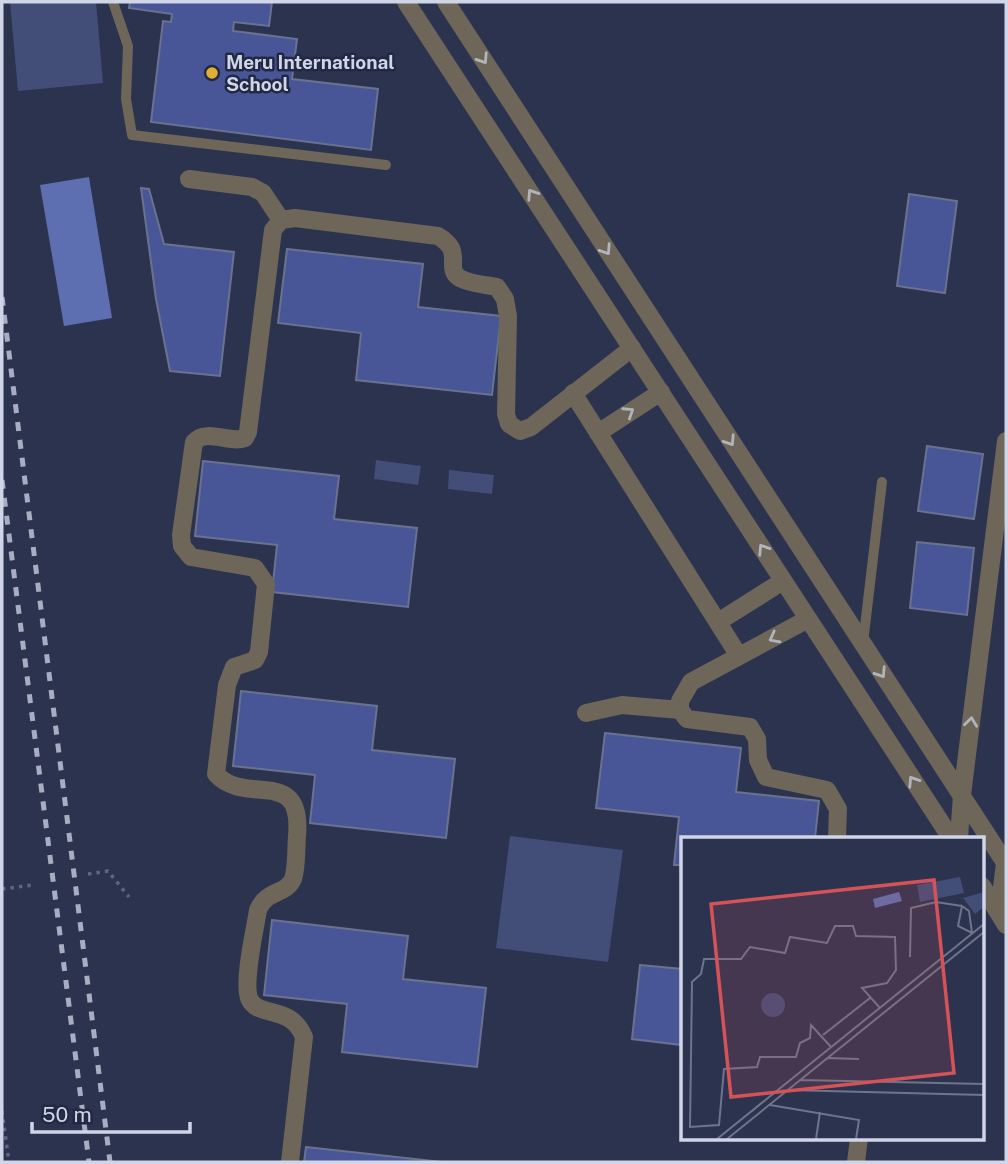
<svg xmlns="http://www.w3.org/2000/svg" width="1008" height="1164" viewBox="0 0 1008 1164" font-family="'Public Sans',sans-serif">
<style>
.green{fill:#424d78}
.water{fill:#5e6fb1}
.building{fill:#485697;stroke:#697290;stroke-width:2}
.lines{fill:none;stroke-linecap:round;stroke-linejoin:round}
.path{stroke:#60667e;stroke-width:3.5;stroke-dasharray:3.5 5;stroke-linecap:butt}
.service{stroke:#6d6659;stroke-width:10}
.minor{stroke:#6d6659;stroke-width:18}
.tertiary{stroke:#6d6659;stroke-width:18}
.rail{stroke:#a8adc2;stroke-width:5;stroke-dasharray:9 9;stroke-linecap:butt}
.oneway{stroke:#b2b4bc}
.poi-dot{fill:#e4ae35;stroke:#222943;stroke-width:2.5}
.labels{text-anchor:middle;stroke-width:5;stroke-linejoin:round;paint-order:stroke}
.poi-label{font-size:19px;font-weight:bold;fill:#d0d5e7;stroke:#222943;text-anchor:start}
.inset-road{fill:none;stroke:#6e748b;stroke-width:2}
.view{fill:#d45358;fill-opacity:0.15;stroke:#d45358;stroke-width:3.5}
.inset-edge{fill:none;stroke:#d0d5e7;stroke-width:3.5}
</style>
<rect width="100%" height="100%" fill="#2c334e"/>
<path class="green" d="M10,2H96L103,83L18,91Z
M376,460L421,466L418,485L374,479Z
M449,470L494,475L492,494L448,489Z
M510,836L623,850L608,962L496,948Z"/>
<path class="water" d="M89,177L112,318L64,326L40,185Z"/>
<path class="building" d="M130,2H277H272L269,26L234,22L233,31L297,39L292,79L378,89L371,150L151,122L163,21L171,22L172,14L129,8Z
M141,188L149,189L164,244L234,252L220,376L170,371L156,299Z
M909,194L957,201L945,293L897,286Z
M287,249L423,264L418,307L501,316L492,395L356,380L361,333L278,323Z
M927,446L983,454L974,519L918,511Z
M203,461L339,476L334,519L417,528L408,607L272,592L277,545L195,536Z
M917,542L974,548L967,615L910,608Z
M241,691L377,706L372,750L455,759L446,838L310,823L315,775L233,766Z
M605,733L741,748L736,792L819,801L815,838H682V865H674L679,817L596,808Z
M272,920L408,936L403,979L486,988L477,1067L342,1052L347,1004L264,995Z
M640,965L682,969V1045L632,1039Z
M306,1147L442,1162H304Z"/>
<g class="lines">
<path class="path" d="M88,874L108,871L129,897
M2,889L33,885
M2,1111L9,1162"/>
<path class="service" d="M113,2L128,46L126,99L132,135L386,165
M863,643L882,482"/>
<path class="minor" d="M189,179L252,187L263,193L281,220
M573,393L739,656
M598,433L661,392
M808,619L691,682L680,701V710L687,719L750,727L757,739L758,760L766,777L827,790L838,809L837,838
M718,622L783,581
M586,713L622,705L680,710
M959,838L962,795L1006,441
M999,912L1006,855
M290,1162L304,1037C290,1003 257,1019 249,998C243,980 255,930 258,910C267,889 286,895 293,879C297,867 296,848 297,836C303,765 246,807 216,774L227,685L234,667L255,660L259,652L266,584L255,568L191,557L182,546L181,535L194,442C207,428 229,444 245,438L248,432L273,230L281,220L295,218L438,236C443,239 448,243 451,248C457,260 446,274 464,280C474,284 487,285 497,287L505,299L508,316L506,414L509,424L520,431L531,427L632,348
M856,1162L859,1138"/>
<path class="tertiary" d="M406,2L951,838
M446,2L1006,864
M982,886L1006,925"/>
<path class="rail" d="M2,297L110,1162
M2,480L89,1162"/>
</g>
<defs><path id="oneway-chevron" d="M-2-3.5L2.5 0L-2 3.5" fill="none" stroke-width="1.6" stroke-linecap="round" stroke-linejoin="round" transform="scale(1.75)"/></defs>
<g class="oneway">
<use href="#oneway-chevron" transform="translate(483 59) rotate(57)"/>
<use href="#oneway-chevron" transform="translate(532 194) rotate(-123)"/>
<use href="#oneway-chevron" transform="translate(606 250) rotate(57)"/>
<use href="#oneway-chevron" transform="translate(629 412) rotate(-33)"/>
<use href="#oneway-chevron" transform="translate(730 441) rotate(57)"/>
<use href="#oneway-chevron" transform="translate(763 549) rotate(-123)"/>
<use href="#oneway-chevron" transform="translate(774 638) rotate(152)"/>
<use href="#oneway-chevron" transform="translate(881 673) rotate(57)"/>
<use href="#oneway-chevron" transform="translate(971 722) rotate(-83)"/>
<use href="#oneway-chevron" transform="translate(913 781) rotate(-123)"/>
</g>
<circle class="poi-dot" cx="212" cy="73" r="7"/>
<g class="labels">
<g class="poi-label">
<text x="226" y="69">Meru International<tspan x="226" dy="22">School</tspan></text>
</g>
</g>
<g transform="translate(681 837)">
<rect width="303" height="303" fill="#2c334e"/>
<path d="M279,40L283,56L239,65L236,48ZM303,55V70L294,77L282,61ZM80 168a12 12 0 1 1 24 0a12 12 0 1 1-24 0Z" fill="#424d78"/>
<path d="M218,55L221,64L194,71L192,62Z" fill="#5e6fb1"/>
<path class="inset-road" d="M281,69L288,74L291,96L277,89ZM229,120L230,71L255,65L281,69M142,198L189,161M150,210L130,188L129,201L119,206L115,220H79L76,230L43,232L38,288L9,290L11,145L20,137L23,122H60L69,110L104,116L109,100L146,106L154,89H172L175,99L214,100L215,133L206,146L181,151L199,171M146,221L178,222M119,243L303,247M106,253L303,258M89,268L178,283L175,302M36,302L303,87M46,302L303,95M135,302L139,275"/>
<path class="view" d="M253,43L273,236L50,260L30,67Z"/>
<rect width="303" height="303" class="inset-edge"/>
</g>
<rect width="1008" height="1164" fill="none" stroke="#d0d5e7" stroke-width="7"/>
<path d="M32 1122v10h158v-10" fill="none" stroke="#d0d5e7" stroke-width="3.5"/>
<text x="42" y="1122" font-size="21" fill="#d0d5e7" stroke="#222943" stroke-width="5" paint-order="stroke">50 m</text>
</svg>
